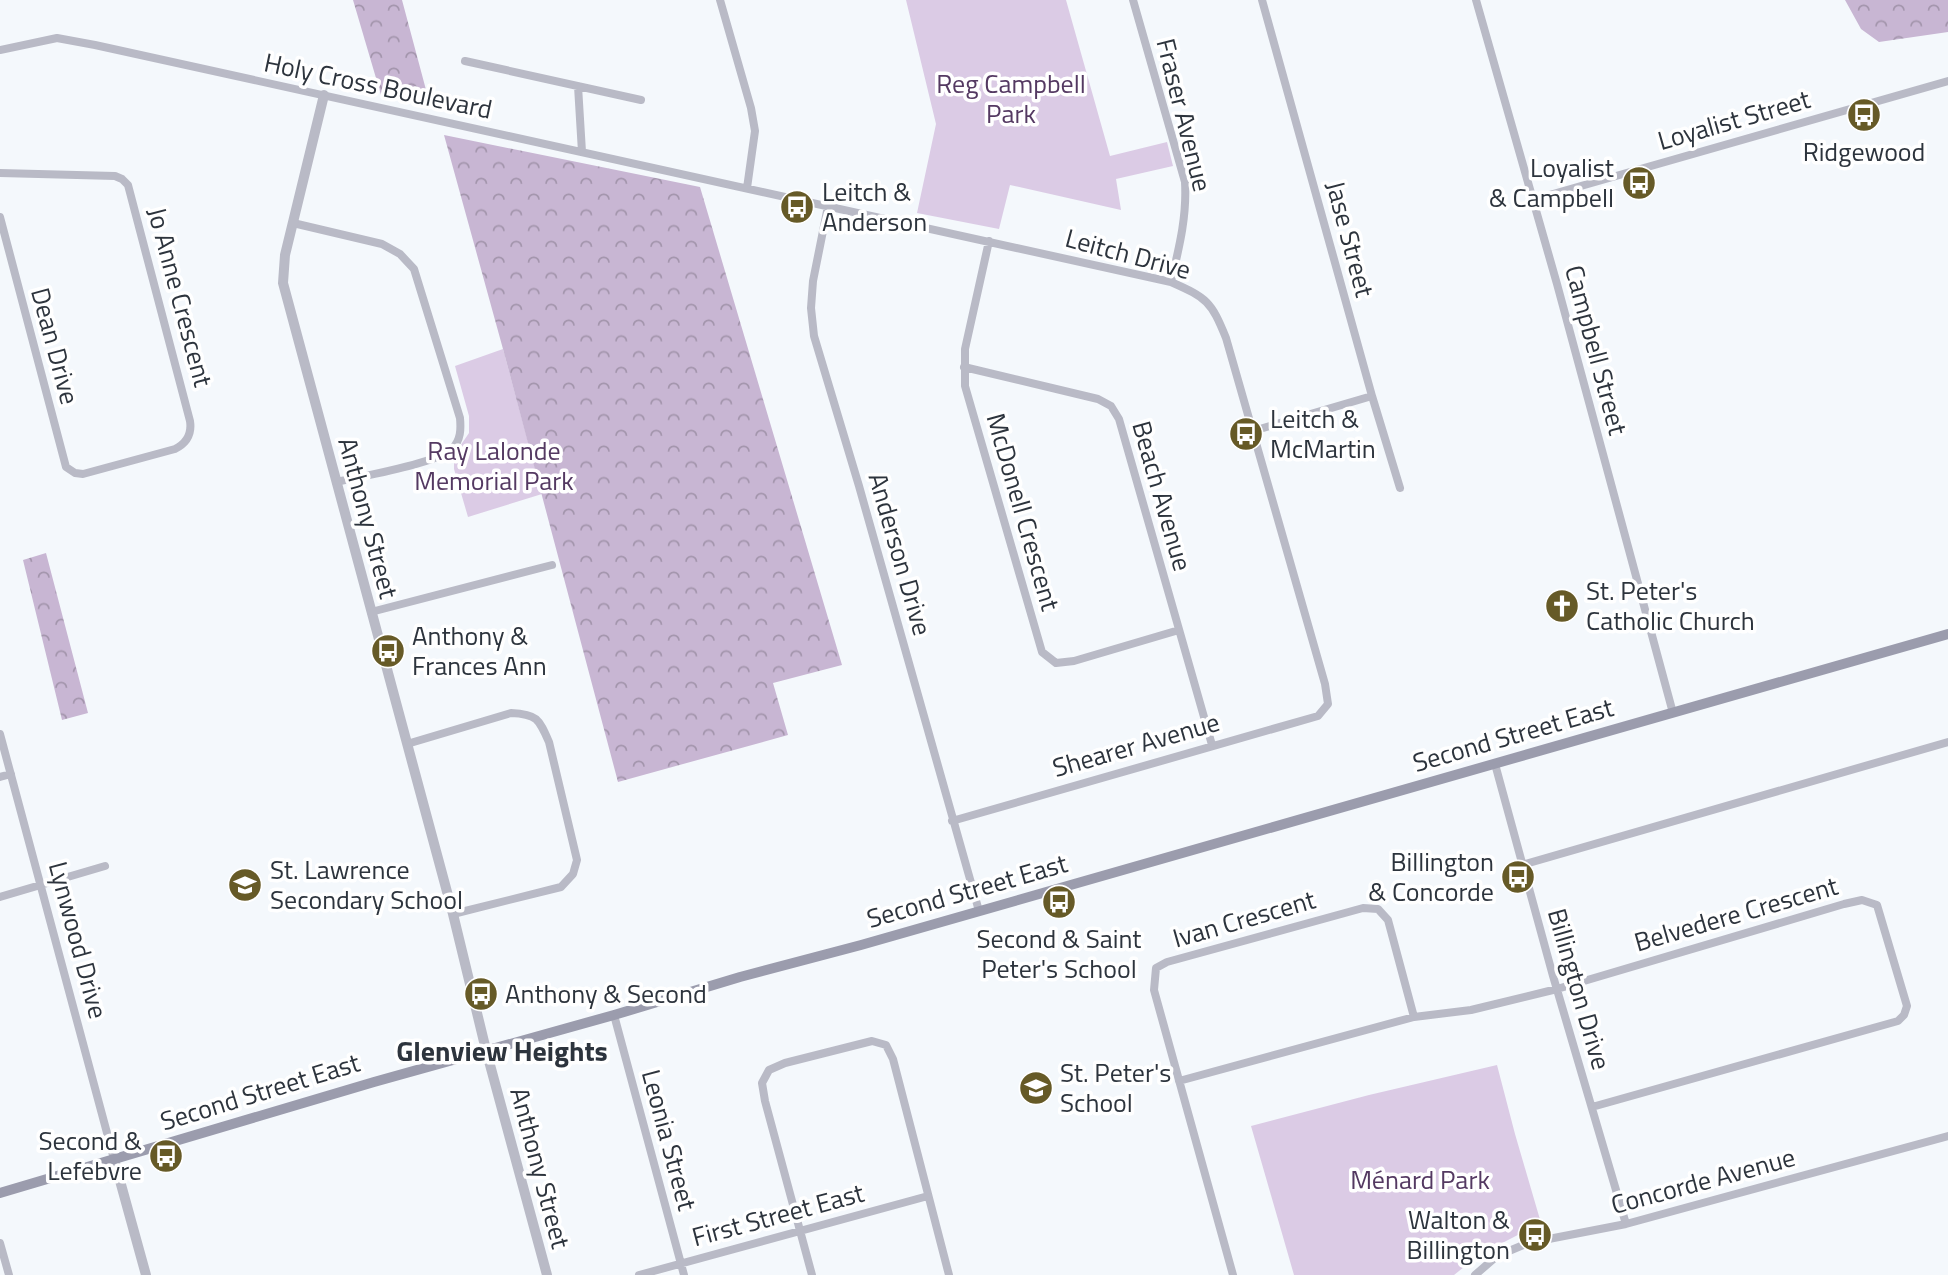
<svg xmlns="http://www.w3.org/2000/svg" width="1948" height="1275" viewBox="0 0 1948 1275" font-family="'Titillium Web',sans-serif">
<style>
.green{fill:#dbcbe5}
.forest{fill:url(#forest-crowns)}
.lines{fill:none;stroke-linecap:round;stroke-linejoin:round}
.minor{stroke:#b9bac6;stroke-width:8}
.tertiary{stroke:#b9bac6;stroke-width:10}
.secondary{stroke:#9b9cad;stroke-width:10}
.labels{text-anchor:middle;stroke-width:7;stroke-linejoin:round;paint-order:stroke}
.park-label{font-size:26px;fill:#543962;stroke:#fff}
.street-label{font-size:26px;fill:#2d343d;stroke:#fff}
.poi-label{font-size:26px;fill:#2d343d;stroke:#fff;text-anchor:start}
.neighbourhood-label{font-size:28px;font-weight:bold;fill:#2d343d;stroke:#fff}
</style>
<defs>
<pattern id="forest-crowns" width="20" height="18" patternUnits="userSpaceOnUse" patternTransform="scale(1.75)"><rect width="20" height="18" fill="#c8b6d3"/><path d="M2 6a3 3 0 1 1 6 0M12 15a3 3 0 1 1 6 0" fill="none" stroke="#a395ac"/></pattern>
</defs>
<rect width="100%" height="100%" fill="#f4f8fc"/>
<path class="green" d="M906,0H1066L1110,156L1167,142L1173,166L1116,179L1121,210L1010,185L999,229L917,213L936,124Z
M503,349L542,494L468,517L454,469V455L469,433V416L455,366Z
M1497,1065L1515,1134L1541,1223L1479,1255L1454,1275H1294L1251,1126L1369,1095Z"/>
<path class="forest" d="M353,0H402L429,101L381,95Z
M1845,0H1948V32L1879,42L1861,29Z
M444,135L700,187L842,665L773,683L788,735L618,782L503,349Z
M46,553L88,713L62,720L23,560Z"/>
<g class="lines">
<path class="minor" d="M720,0L751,108L755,131L747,188
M1133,0L1185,182C1187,217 1179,248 1171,282
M1262,0L1372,396L1400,488
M1476,0L1557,284L1673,713
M0,50L57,38L95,45L1171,282C1207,298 1211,301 1226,338L1325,684L1328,704L1318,716L952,821
M465,61L641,100
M578,86L582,152
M0,173L115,176L122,179L128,185L190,421C192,434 187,443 175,449L83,474L75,473L66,467L0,217
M1532,200L1948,81
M828,206L813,281L811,308L814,336L859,486L979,911
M293,223L382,244L400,254L414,269L460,418C461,429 461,440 452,449C438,463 359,477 336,482
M989,241L965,349V386L1042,652L1056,663L1074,661L1179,630
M964,367L1098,399L1111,406L1119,419L1212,745
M1253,431L1372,396
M371,612L552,565
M0,734L114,1159
M407,744L511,713C537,714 539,719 549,742L577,860L573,874L561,887L453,914
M1495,764L1553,976L1626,1224
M0,777L11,774
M1522,865L1948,742
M0,897L105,866
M614,1015L684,1275
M1179,1081L1414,1017L1471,1010L1557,989L1844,904L1862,900L1877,905L1907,1006L1904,1015L1898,1021L1592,1107
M0,1243L9,1275
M639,1275L928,1196
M812,1275L765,1101L762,1083L769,1070L785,1063L872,1041L886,1045L893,1059L949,1275
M1233,1275L1154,990L1156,968L1167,962L1363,908L1378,909L1388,920L1414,1017
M1475,1275L1497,1256L1528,1243L1626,1224L1948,1136"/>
<path class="tertiary" d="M324,95L285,255L283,283L453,914L486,1050L547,1275
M114,1159L146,1275"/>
<path class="secondary" d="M0,1193L374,1082L614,1015L740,977L861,945L1948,634"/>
</g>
<defs>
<g id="bus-disc" transform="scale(1.75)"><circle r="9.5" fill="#665a27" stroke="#fff"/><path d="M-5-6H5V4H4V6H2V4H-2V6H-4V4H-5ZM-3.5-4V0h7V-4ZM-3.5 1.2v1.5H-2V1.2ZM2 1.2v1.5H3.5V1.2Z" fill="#fff"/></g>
<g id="church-disc" transform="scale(1.75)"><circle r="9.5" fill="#665a27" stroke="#fff"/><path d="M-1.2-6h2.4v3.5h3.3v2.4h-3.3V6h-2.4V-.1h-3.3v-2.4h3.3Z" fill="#fff"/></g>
<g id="school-disc" transform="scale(1.75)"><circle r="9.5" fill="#665a27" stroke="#fff"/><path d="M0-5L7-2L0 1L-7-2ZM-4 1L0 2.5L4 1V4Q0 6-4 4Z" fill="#fff"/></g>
</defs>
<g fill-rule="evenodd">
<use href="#bus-disc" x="1864" y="115"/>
<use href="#bus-disc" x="1639" y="183"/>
<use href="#bus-disc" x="797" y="207"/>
<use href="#bus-disc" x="1246" y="434"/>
<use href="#church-disc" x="1562" y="606"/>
<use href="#bus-disc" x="388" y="651"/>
<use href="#bus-disc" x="1518" y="877"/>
<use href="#school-disc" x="245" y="885"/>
<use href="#bus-disc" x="1059" y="902"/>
<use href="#bus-disc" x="481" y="994"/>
<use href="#school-disc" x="1036" y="1088"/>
<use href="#bus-disc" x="166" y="1156"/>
<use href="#bus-disc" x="1535" y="1235"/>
</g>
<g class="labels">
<g class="park-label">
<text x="1011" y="93">Reg Campbell<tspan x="1011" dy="30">Park</tspan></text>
<text x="494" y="460">Ray Lalonde<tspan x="494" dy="30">Memorial Park</tspan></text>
<text x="1420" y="1189">Ménard Park</text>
</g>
<g class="street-label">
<text transform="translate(378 86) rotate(12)" y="9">Holy Cross Boulevard</text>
<text transform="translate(1184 115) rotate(76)" y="9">Fraser Avenue</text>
<text transform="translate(1734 120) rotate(-16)" y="9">Loyalist Street</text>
<text transform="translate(1350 239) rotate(75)" y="9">Jase Street</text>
<text transform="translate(1128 254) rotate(15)" y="9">Leitch Drive</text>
<text transform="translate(180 297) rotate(75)" y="9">Jo Anne Crescent</text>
<text transform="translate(55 346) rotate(75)" y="9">Dean Drive</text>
<text transform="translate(1596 350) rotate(75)" y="9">Campbell Street</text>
<text transform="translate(1162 496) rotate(74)" y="9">Beach Avenue</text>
<text transform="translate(1023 512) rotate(74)" y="9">McDonell Crescent</text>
<text transform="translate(368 518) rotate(75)" y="9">Anthony Street</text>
<text transform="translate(900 554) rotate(74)" y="9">Anderson Drive</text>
<text transform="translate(1513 735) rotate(-16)" y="9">Second Street East</text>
<text transform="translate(1136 745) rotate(-16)" y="9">Shearer Avenue</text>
<text transform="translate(967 891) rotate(-16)" y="9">Second Street East</text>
<text transform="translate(1736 914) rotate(-16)" y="9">Belvedere Crescent</text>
<text transform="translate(1244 919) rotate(-16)" y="9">Ivan Crescent</text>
<text transform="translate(78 940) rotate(75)" y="9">Lynwood Drive</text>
<text transform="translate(1579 989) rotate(74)" y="9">Billington Drive</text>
<text transform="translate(260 1092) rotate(-17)" y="9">Second Street East</text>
<text transform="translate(669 1140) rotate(75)" y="9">Leonia Street</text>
<text transform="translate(540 1168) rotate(75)" y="9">Anthony Street</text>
<text transform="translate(1703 1181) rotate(-15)" y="9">Concorde Avenue</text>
<text transform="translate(778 1215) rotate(-15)" y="9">First Street East</text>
</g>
<g class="poi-label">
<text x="1864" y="161" text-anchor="middle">Ridgewood</text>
<text x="1614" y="177" text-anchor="end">Loyalist<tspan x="1614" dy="30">&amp; Campbell</tspan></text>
<text x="822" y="201">Leitch &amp;<tspan x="822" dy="30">Anderson</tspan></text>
<text x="1270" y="428">Leitch &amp;<tspan x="1270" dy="30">McMartin</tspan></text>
<text x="1586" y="600">St. Peter's<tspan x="1586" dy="30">Catholic Church</tspan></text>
<text x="412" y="645">Anthony &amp;<tspan x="412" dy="30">Frances Ann</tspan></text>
<text x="1494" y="871" text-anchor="end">Billington<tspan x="1494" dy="30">&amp; Concorde</tspan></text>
<text x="270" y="879">St. Lawrence<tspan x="270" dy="30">Secondary School</tspan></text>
<text x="1059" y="948" text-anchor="middle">Second &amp; Saint<tspan x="1059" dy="30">Peter's School</tspan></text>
<text x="505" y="1003">Anthony &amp; Second</text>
<text x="1060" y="1082">St. Peter's<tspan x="1060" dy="30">School</tspan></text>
<text x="142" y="1150" text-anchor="end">Second &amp;<tspan x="142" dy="30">Lefebvre</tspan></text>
<text x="1510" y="1229" text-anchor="end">Walton &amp;<tspan x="1510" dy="30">Billington</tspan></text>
</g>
<g class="neighbourhood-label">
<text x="502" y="1061">Glenview Heights</text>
</g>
</g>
</svg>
